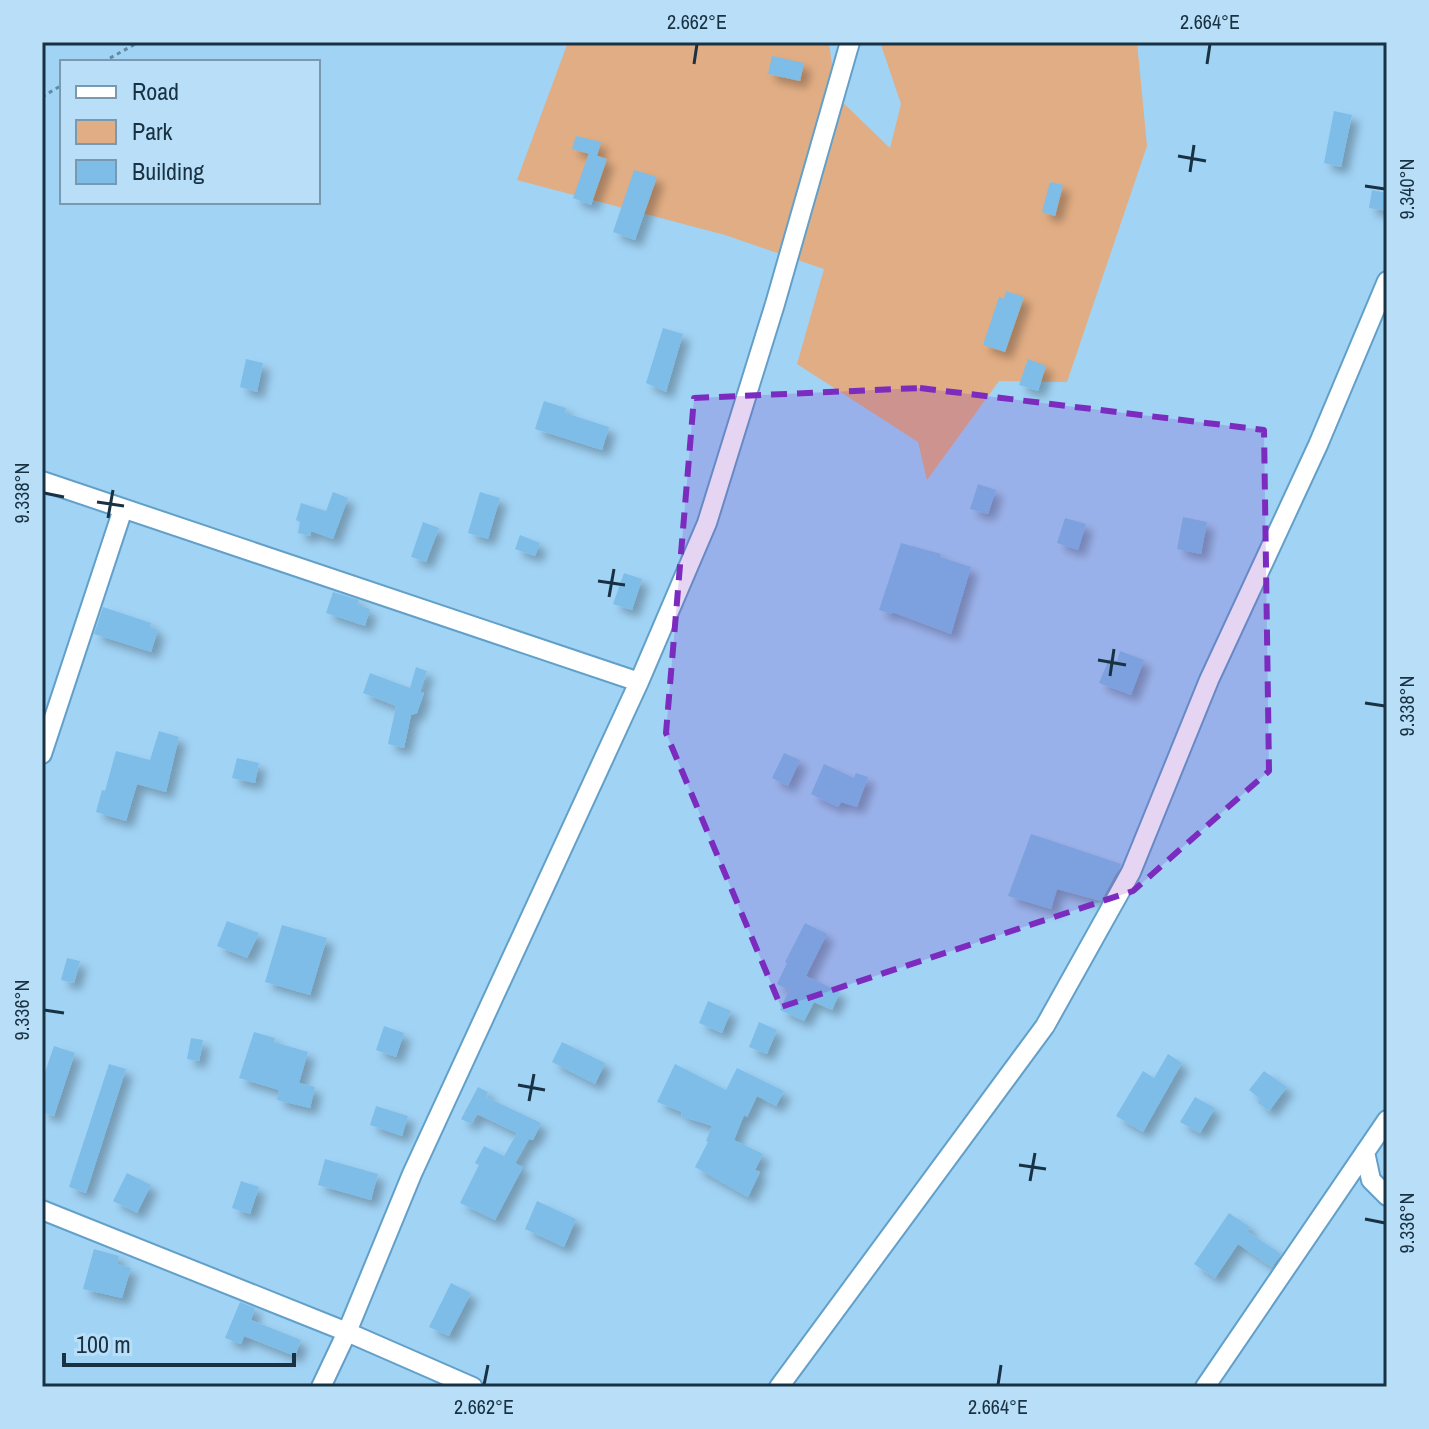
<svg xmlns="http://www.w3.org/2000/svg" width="1429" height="1429" viewBox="0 0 1429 1429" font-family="'Archivo Narrow',sans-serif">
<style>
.green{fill:#e1ad84}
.building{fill:#7ebde7;filter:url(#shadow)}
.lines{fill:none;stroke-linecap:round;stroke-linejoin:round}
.minor-casing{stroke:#62a0c9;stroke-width:22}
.path{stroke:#638aa4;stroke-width:3;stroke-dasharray:4 4;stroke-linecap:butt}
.minor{stroke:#fff;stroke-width:18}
.marked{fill:#7b2cbf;fill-opacity:0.2;stroke:#7b2cbf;stroke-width:6;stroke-dasharray:16 10;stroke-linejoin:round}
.ticks{fill:none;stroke:#183243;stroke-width:3}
.neatline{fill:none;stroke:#183243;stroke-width:3}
.ticks-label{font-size:20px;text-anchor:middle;fill:#183243}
</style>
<defs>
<filter id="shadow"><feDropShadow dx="7" dy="7" stdDeviation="4" flood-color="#0004"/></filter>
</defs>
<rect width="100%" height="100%" fill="#a1d3f5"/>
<path class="green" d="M568,42H829L836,96L890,148L901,104L880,42H1137L1147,146L1067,382L999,381L927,480L918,442L797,364L824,269L725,235L517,180Z"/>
<path class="building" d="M772,56L804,63L800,81L768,74Z
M1334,111L1352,115L1341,167L1324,163Z
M576,136L601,142L597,156L572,149Z
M589,153L607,159L591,205L573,198Z
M634,170L657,177L635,240L613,232Z
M1050,182L1063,185L1055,216L1042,212Z
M1372,190L1387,193V211L1369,208Z
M1006,291L1024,297L1005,352L983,345L999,297L1004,299Z
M663,328L683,334L666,392L646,383Z
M246,359L263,363L257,392L240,387Z
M1028,359L1046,366L1038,391L1019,385Z
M544,401L566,408L565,413L609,427L602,450L535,429Z
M978,484L996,490L988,514L970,509Z
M333,492L348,498L333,539L311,531L310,536L298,533L300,522L296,520L301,503L326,511Z
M480,492L500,498L488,539L468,533Z
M1183,517L1207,522L1201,554L1177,549Z
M1065,518L1086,524L1078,550L1057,543Z
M423,522L439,528L426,562L411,557Z
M520,535L540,543L535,556L515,549Z
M901,543L941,554L940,557L971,567L951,634L892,612V614L879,610Z
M624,573L642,579L632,610L613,604Z
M333,592L359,600L357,605L370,609L365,626L326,613Z
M103,607L151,623L150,627L158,630L151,652L94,634Z
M1120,651L1144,660L1131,695L1099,683L1109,659L1117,661Z
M416,667L427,671L420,692L424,693L417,713L411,715L404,748L388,744L396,706L363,693L370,673L410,688Z
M159,731L179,737L166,792L137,784L126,821L96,812L102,790L105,791L116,751L150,760Z
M784,753L800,760L788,786L772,778Z
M237,758L259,763L255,783L232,778Z
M824,764L854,778L856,773L868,777L857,807L841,802L838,807L811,794Z
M1031,834L1121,864L1101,901L1057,889L1051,909L1008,896Z
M227,921L259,933L247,958L217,946Z
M805,923L827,934L806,976L840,992L832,1010L814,1002L804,1021L780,1010L789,990L777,984L787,963L785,962Z
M282,925L327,938L310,995L265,982Z
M67,958L80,961L74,983L61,980Z
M708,1001L731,1011L722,1033L699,1023Z
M759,1022L777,1030L767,1054L749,1047Z
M384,1026L404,1033L396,1057L376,1050Z
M254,1032L275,1038L274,1042L308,1052L299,1083L315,1087L310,1108L277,1100L279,1090L239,1078Z
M191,1038L203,1040L199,1061L187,1059Z
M562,1042L605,1063L595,1084L552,1062Z
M54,1046L75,1053L54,1116L42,1112V1081Z
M1168,1054L1182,1063L1143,1132L1116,1116L1143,1071L1154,1078Z
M109,1064L126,1069L86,1193L69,1187Z
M675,1064L726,1090L737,1068L784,1091L776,1106L757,1096L747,1117L744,1115L734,1140L763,1154L755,1170L760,1172L748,1197L695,1167L708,1142L706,1141L712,1126L681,1116L682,1112L657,1102Z
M1264,1071L1287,1087L1269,1111L1258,1103L1260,1099L1249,1090Z
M478,1087L488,1092L486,1097L541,1123L533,1140L529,1139L515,1163L523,1167L495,1220L460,1203L479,1165L475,1163L484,1146L504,1156L517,1133L477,1114L471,1124L461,1119Z
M1195,1097L1215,1108L1200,1133L1180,1122Z
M376,1106L408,1116L402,1136L370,1125Z
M325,1159L378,1174L371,1200L318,1185Z
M127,1173L151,1185L137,1213L113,1201Z
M241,1181L259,1187L250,1214L232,1208Z
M537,1201L576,1219L564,1247L525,1229Z
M1229,1213L1250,1227L1247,1231L1281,1254L1272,1267L1238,1244L1215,1278L1194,1264Z
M94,1249L119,1256L117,1264L131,1268L122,1298L83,1289Z
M451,1283L471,1293L449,1336L429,1327Z
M240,1302L255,1308L251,1320L301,1340L295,1356L244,1336L241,1344L225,1338Z"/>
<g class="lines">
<g class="minor-casing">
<path id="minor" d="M42,481L639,682
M42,754L123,509
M1365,1152L1371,1180L1387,1196
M42,1210L347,1332L473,1387
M321,1387L347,1332L412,1174L639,682L707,523L775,304L850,42
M779,1387L1045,1026L1131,872L1209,680L1318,445L1387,281
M1205,1387L1387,1120"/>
</g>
<path class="path" d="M103,62L139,42
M42,97L62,85"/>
<use href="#minor" class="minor"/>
</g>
<path class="marked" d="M920,388L1264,430L1269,771L1133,891L781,1007L666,733L694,398Z"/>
<path class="ticks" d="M694,64L697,44M1207,64L1210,44M1178,156L1206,161M1190,172L1194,145M1365,186L1385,189M44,493L64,497M97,502L124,506M108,518L113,490M598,581L625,585M609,597L614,569M1098,660L1126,665M1110,676L1114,649M1365,703L1385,706M44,1010L64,1013M518,1085L545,1090M529,1101L534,1074M1019,1165L1046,1169M1030,1181L1035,1153M1365,1219L1385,1223M484,1385L488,1365M998,1385L1001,1365"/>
<rect width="1429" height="1429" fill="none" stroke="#b9def8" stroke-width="88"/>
<rect x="60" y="60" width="260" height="144" fill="#b9def8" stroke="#7999b0" stroke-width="2"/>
<rect x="76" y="86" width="40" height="12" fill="#ffffff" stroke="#7999b0" stroke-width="2"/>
<text x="132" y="100" font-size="24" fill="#183243">Road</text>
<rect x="76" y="120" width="40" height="24" fill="#e1ad84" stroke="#7999b0" stroke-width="2"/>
<text x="132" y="140" font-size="24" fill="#183243">Park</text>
<rect x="76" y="160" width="40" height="24" fill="#7ebde7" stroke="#7999b0" stroke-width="2"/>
<text x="132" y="180" font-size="24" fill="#183243">Building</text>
<path d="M64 1353v12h230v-12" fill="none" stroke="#183243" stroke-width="4"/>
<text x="76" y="1353" font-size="24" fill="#183243" stroke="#b9def8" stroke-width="6" paint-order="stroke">100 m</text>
<rect x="44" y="44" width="1341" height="1341" class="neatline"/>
<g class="ticks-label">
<text x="697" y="29">2.662°E</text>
<text x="1210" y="29">2.664°E</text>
<text transform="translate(1407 189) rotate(-90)" y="7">9.340°N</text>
<text transform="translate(22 493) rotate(-90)" y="7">9.338°N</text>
<text transform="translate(1407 706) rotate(-90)" y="7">9.338°N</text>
<text transform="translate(22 1010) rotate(-90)" y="7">9.336°N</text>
<text transform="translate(1407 1223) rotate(-90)" y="7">9.336°N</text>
<text x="484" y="1414">2.662°E</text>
<text x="998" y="1414">2.664°E</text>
</g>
</svg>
